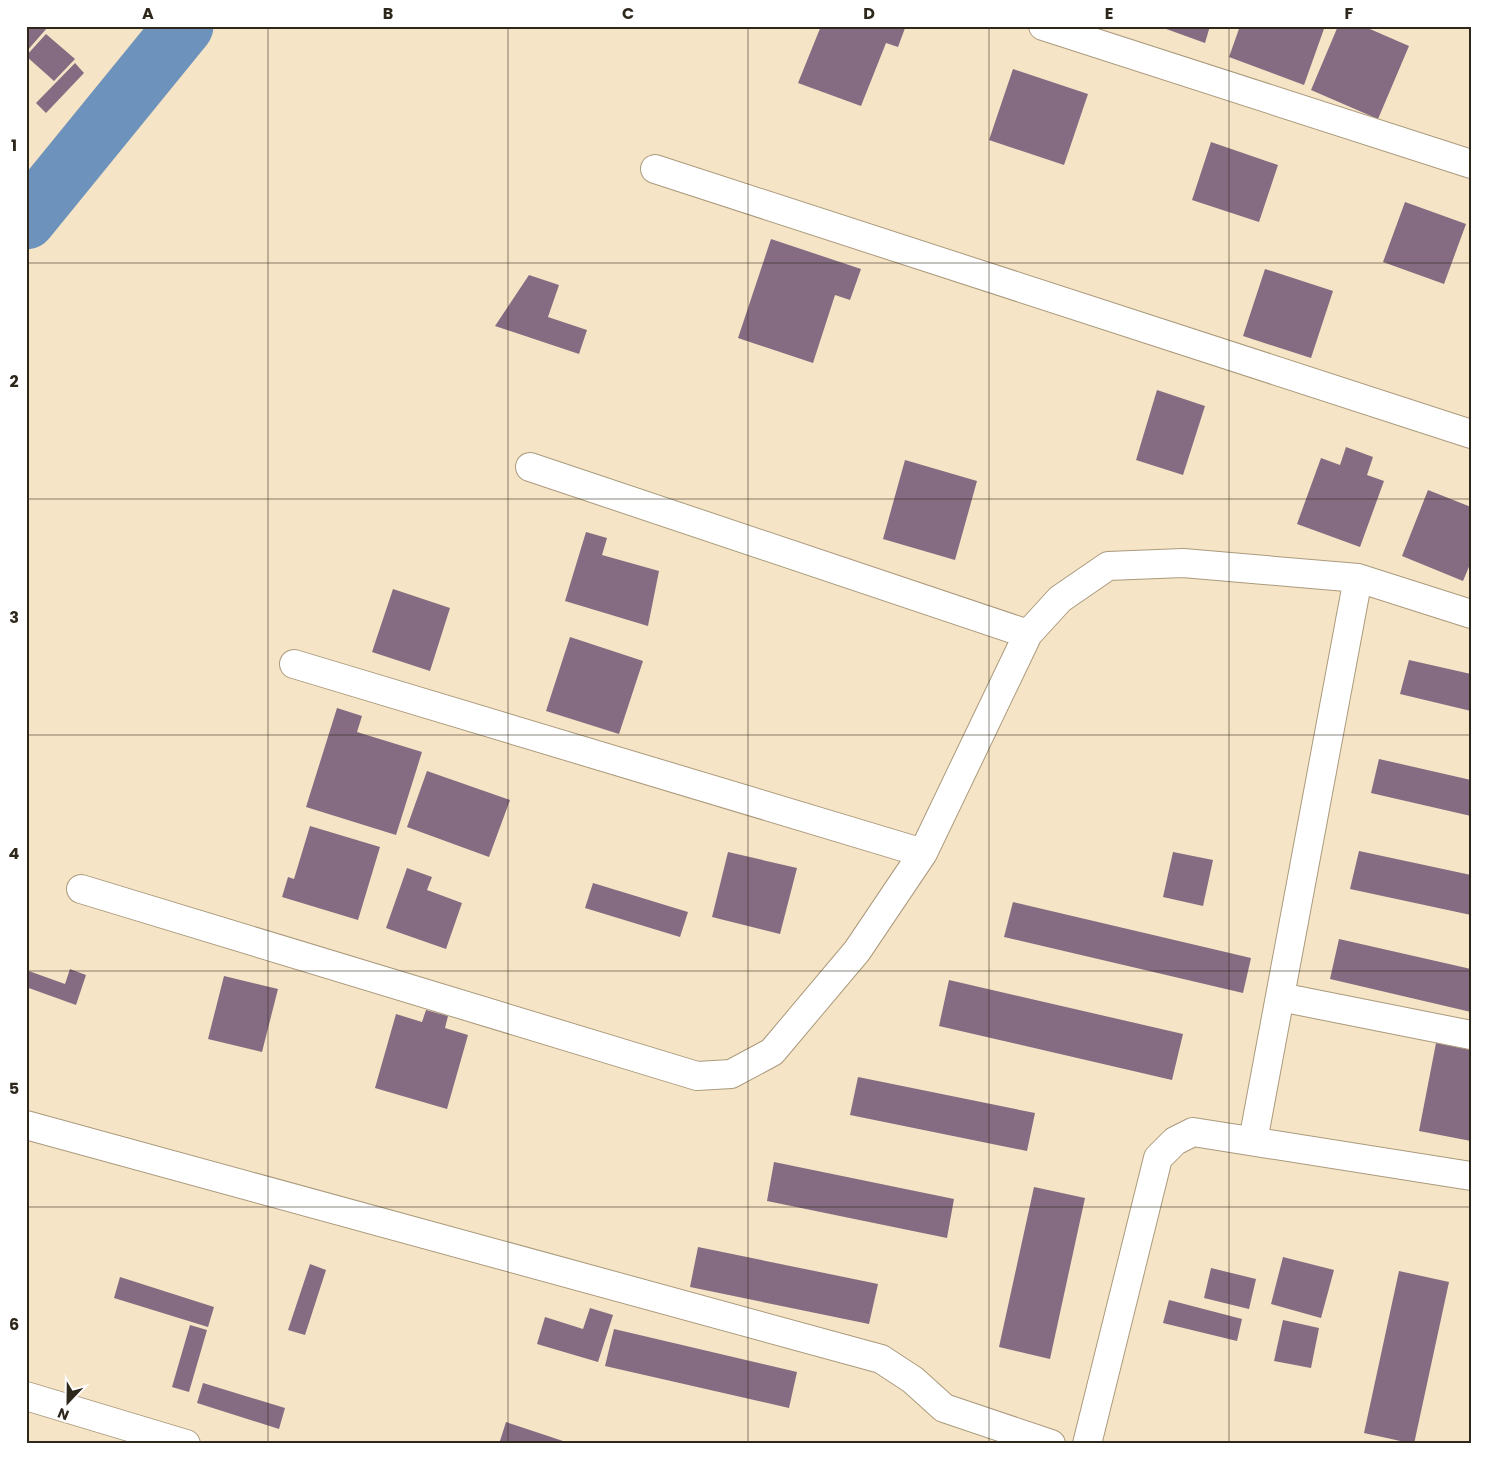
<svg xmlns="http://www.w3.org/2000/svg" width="1497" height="1470" viewBox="0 0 1497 1470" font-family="Poppins,sans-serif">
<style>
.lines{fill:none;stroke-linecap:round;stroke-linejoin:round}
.river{stroke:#6d92bb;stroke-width:59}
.building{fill:#856c82}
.street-casing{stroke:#ab9a7d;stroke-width:30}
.street{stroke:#fff;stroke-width:28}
.grid{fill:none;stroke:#2e271b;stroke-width:1;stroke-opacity:0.55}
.neatline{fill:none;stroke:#2e271b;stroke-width:2}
.grid-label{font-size:16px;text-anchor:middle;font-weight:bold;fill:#2e271b}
</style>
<rect width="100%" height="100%" fill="#f5e4c5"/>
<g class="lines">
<path class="river" d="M26,220L184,26"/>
</g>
<path class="building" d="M26,26H45L47,28L26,52Z
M821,26L905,28L898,47L886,43L861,106L798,83Z
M1158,26H1210L1205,43Z
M1240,26H1325L1304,85L1229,57Z
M1338,26H1363L1409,46L1378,119L1311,90Z
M46,34L75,59L54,81L26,56Z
M75,63L84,73L46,113L36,103Z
M1013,69L1088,94L1064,165L989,140Z
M1211,142L1278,165L1259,222L1192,200Z
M1405,202L1466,224L1444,284L1383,262Z
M771,239L861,269L850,300L835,295L813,363L738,338Z
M1265,269L1333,291L1311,358L1243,336Z
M529,275L559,285L548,317L587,330L579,354L495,326Z
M1157,390L1205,406L1183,475L1136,460Z
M1346,447L1373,457L1367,475L1384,481L1360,547L1297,524L1321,458L1340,465Z
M905,460L977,481L955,560L883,539Z
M1428,490L1471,507V562L1463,581L1402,556Z
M586,532L607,538L602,555L659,571L648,626L565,601Z
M393,589L450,608L430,671L372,652Z
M570,637L643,661L619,734L546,711Z
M1409,660L1471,674V711L1400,694Z
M337,708L362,716L357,732L422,752L396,835L306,807Z
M1379,759L1471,780V816L1371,793Z
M427,771L510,800L489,857L407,827Z
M310,826L380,847L358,920L282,897L288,877L294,879Z
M1359,851L1471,875V915L1350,889Z
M728,852L797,868L780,934L712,917Z
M1173,852L1213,860L1203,906L1163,897Z
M407,868L432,877L427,890L462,903L446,949L386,928Z
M593,883L688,912L680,937L585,908Z
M1013,902L1251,958L1243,993L1004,937Z
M1339,939L1471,969V1012L1330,979Z
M70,969L86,975L76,1005L26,987V970L65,984Z
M224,976L278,989L262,1052L208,1039Z
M949,980L1183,1034L1172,1080L939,1026Z
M426,1010L448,1016L445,1028L468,1035L447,1109L375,1088L396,1014L422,1022Z
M1436,1043L1471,1050V1141L1419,1131Z
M858,1077L1035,1113L1027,1151L850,1115Z
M774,1162L954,1199L947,1238L767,1201Z
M1034,1187L1085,1198L1050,1359L999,1347Z
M698,1247L878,1284L869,1324L690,1287Z
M1283,1257L1334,1270L1321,1318L1271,1304Z
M310,1264L326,1270L305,1335L288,1330Z
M1211,1268L1256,1279L1249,1309L1204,1298Z
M1399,1271L1449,1282L1414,1444L1364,1433Z
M120,1277L214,1307L208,1327L114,1298Z
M1169,1300L1242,1319L1237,1341L1163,1323Z
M590,1308L613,1315L598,1362L537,1344L545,1317L583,1329Z
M1283,1320L1319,1328L1311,1368L1274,1361Z
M190,1325L207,1330L189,1392L172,1387Z
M614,1329L797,1372L789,1408L605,1366Z
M203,1383L285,1408L279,1429L197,1403Z
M506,1422L569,1443V1444H499Z"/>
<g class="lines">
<g class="street-casing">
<path id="street" d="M1043,26L1471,164
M655,169L1471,434
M530,467L1028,634
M294,664L923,853
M81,889L697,1076L731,1074L772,1052L857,951L923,853L1028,634L1060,599L1108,566L1183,563L1358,578L1471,614
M1280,997L1471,1035
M26,1125L881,1359L913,1380L944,1408L1051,1444
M1253,1141L1358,578
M26,1396L186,1444
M1087,1444L1158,1158L1175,1141L1193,1132L1471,1176"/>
</g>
<use href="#street" class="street"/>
</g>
<path class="grid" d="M268,26V1444M508,26V1444M748,26V1444M989,26V1444M1229,26V1444M26,263H1471M26,499H1471M26,735H1471M26,971H1471M26,1207H1471"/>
<rect width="1497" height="1470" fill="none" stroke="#ffffff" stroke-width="55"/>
<g transform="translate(68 1402) rotate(202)" stroke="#ffffff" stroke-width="4" paint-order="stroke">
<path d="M0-4L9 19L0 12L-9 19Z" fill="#2e271b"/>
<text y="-8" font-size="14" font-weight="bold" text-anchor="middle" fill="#2e271b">N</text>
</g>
<rect x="28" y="28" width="1442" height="1414" class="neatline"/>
<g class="grid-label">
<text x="148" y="19">A</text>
<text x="388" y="19">B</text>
<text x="628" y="19">C</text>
<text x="869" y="19">D</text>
<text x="1109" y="19">E</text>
<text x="1349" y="19">F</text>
<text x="14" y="151">1</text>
<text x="14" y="387">2</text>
<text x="14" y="623">3</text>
<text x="14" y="859">4</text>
<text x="14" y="1094">5</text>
<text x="14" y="1330">6</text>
</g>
</svg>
